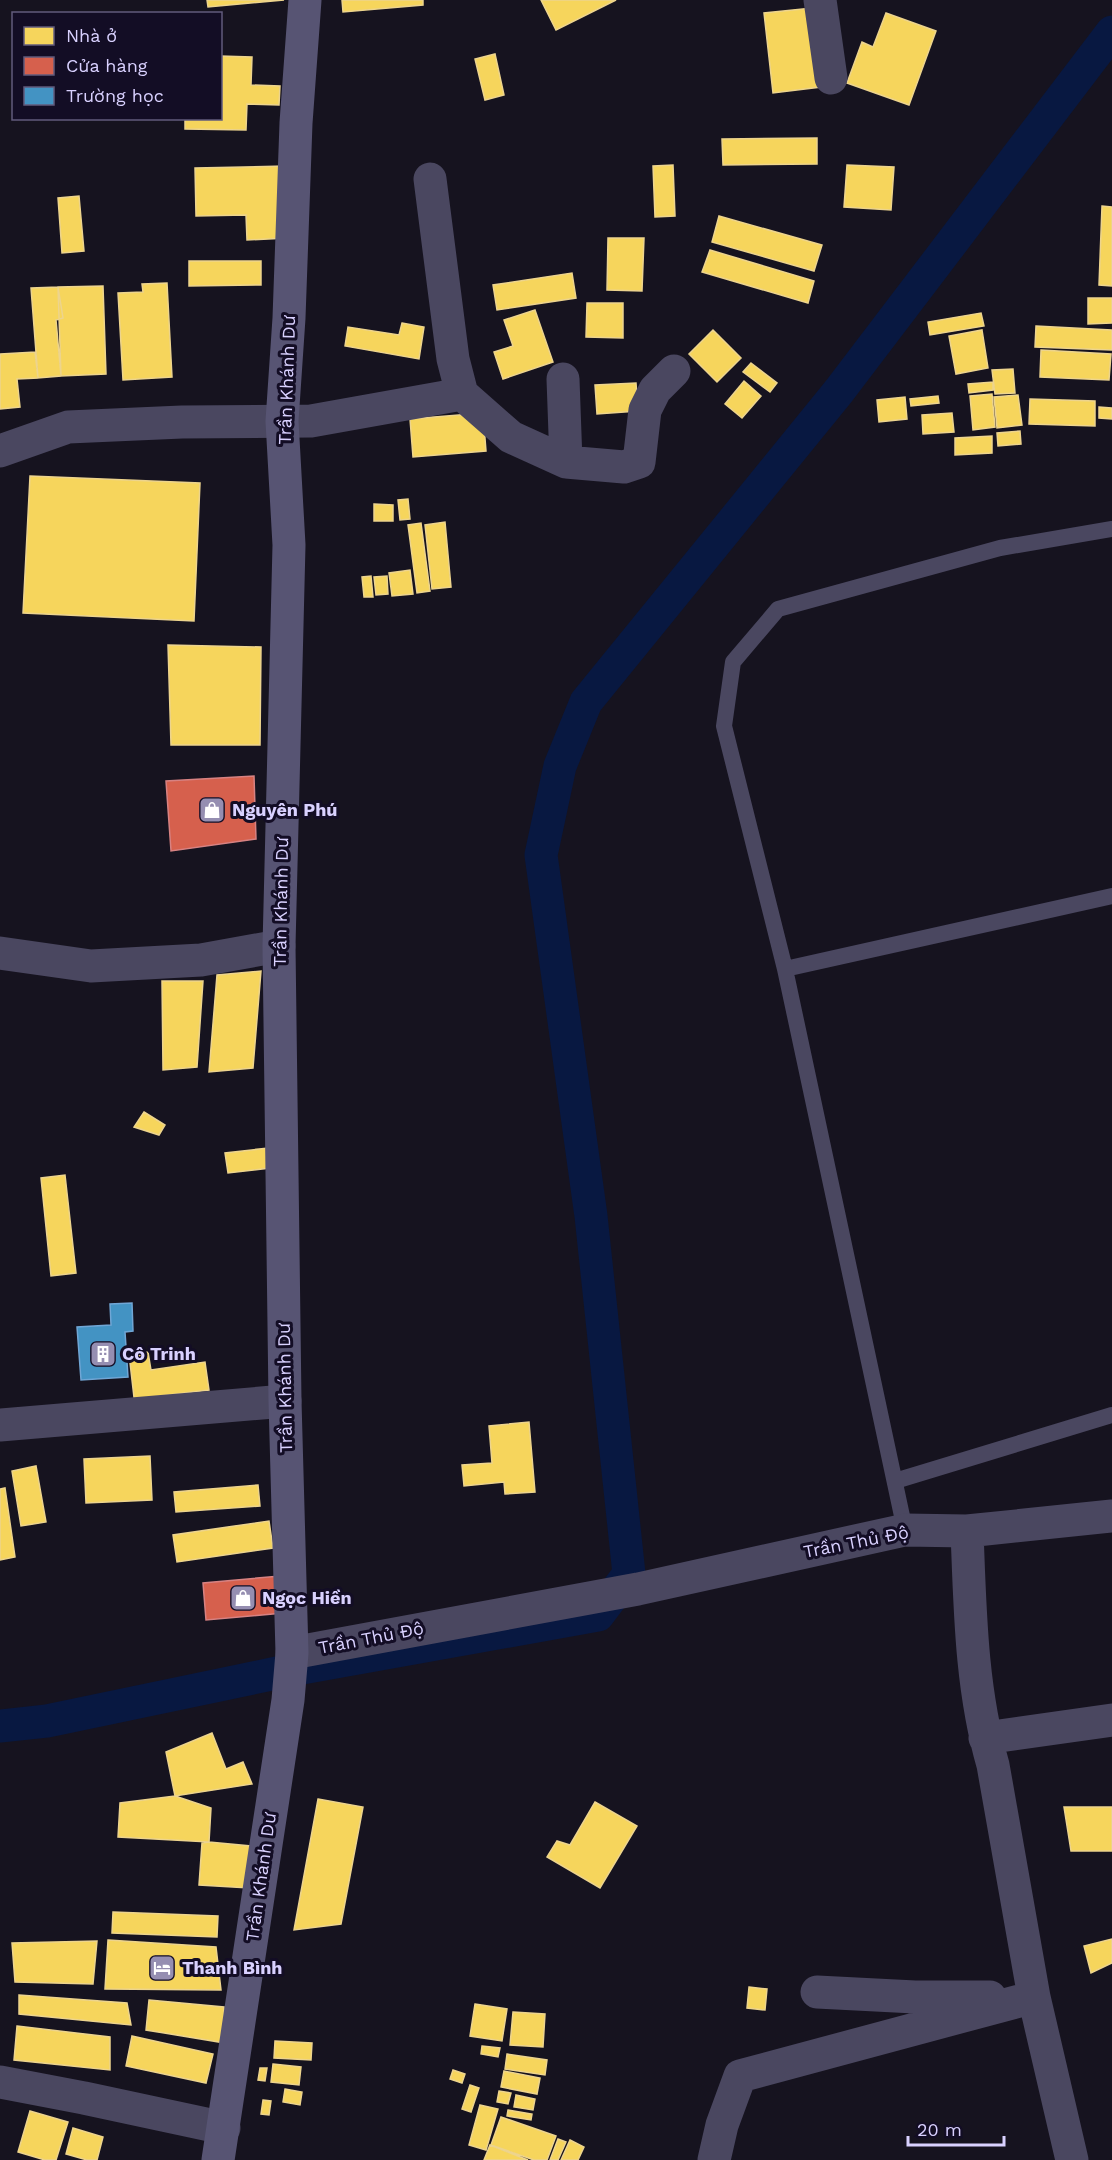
<svg xmlns="http://www.w3.org/2000/svg" width="1112" height="2160" viewBox="0 0 1112 2160" font-family="'Work Sans',sans-serif">
<style>
.homes{fill:#f6d55c;stroke:#edd48d;stroke-width:1.5}
.shops{fill:#d6604d;stroke:#d78282;stroke-width:1.5}
.schools{fill:#4393c3;stroke:#70a6d5;stroke-width:1.5}
.lines{fill:none;stroke-linecap:round;stroke-linejoin:round}
.canal{stroke:#081841;stroke-width:33}
.lane{stroke:#4a4760;stroke-width:16}
.street{stroke:#4a4760;stroke-width:33}
.secondary{stroke:#575473;stroke-width:33}
.labels{text-anchor:middle;stroke-width:6;stroke-linejoin:round;paint-order:stroke}
.street-label{font-size:18px;fill:#d9d1ff;stroke:#130d25}
.poi-label{font-size:18px;font-weight:bold;fill:#d9d1ff;stroke:#130d25;text-anchor:start}
</style>
<rect width="100%" height="100%" fill="#16131f"/>
<path class="homes" d="M207,0H284L208,7Z
M342,0H423V5L343,12Z
M541,0H616L556,30Z
M812,8L821,87L773,93L764,13Z
M886,13L936,31L909,105L847,83L862,42L873,47Z
M495,54L504,95L485,100L475,59Z
M220,56L252,57L251,85L280,86L279,105L247,104L246,130L185,129V118H220Z
M817,138V164L723,165L722,139Z
M673,165L675,216L655,217L653,166Z
M847,165L894,167L891,210L844,207Z
M285,166L287,238L247,240L246,215L196,216L195,168Z
M79,196L84,251L62,253L58,198Z
M1102,206L1112,207V286L1099,285Z
M719,216L822,245L814,271L712,242Z
M608,238H644L642,291L607,290Z
M710,250L814,281L808,303L702,272Z
M189,261H261V285L189,286Z
M572,273L576,298L497,310L493,285Z
M167,283L172,377L123,380L118,293L143,292L142,284Z
M103,286L106,374L61,376L58,287Z
M58,287L63,318L56,320L61,376L38,378L31,288Z
M1088,298H1112V323L1088,324Z
M587,303H623V338L586,337Z
M535,310L553,362L503,379L494,352L513,346L504,320Z
M981,313L984,326L930,335L928,322Z
M402,323L424,327L419,359L345,346L348,327L399,335Z
M1036,326L1112,330V350L1035,347Z
M713,330L741,358L717,382L689,354Z
M982,330L988,368L956,374L949,336Z
M1041,350L1111,354L1109,380L1040,377Z
M35,352L38,378L17,379L20,407L0,409V354Z
M751,363L777,383L770,392L743,372Z
M1013,369L1015,393L995,394L992,370Z
M744,381L761,396L742,418L725,404Z
M993,382V390L969,393L968,384Z
M636,383L638,411L597,414L595,385Z
M992,394L995,427L973,430L970,396Z
M1018,395L1022,425L997,428L994,397Z
M938,396L939,403L911,406L910,399Z
M905,397L907,419L879,422L877,400Z
M1030,399L1095,401V426L1029,424Z
M1099,407L1112,408V419L1099,418Z
M483,413L486,451L413,457L410,419Z
M952,413L954,432L923,434L922,415Z
M1020,431L1021,444L998,446L997,433Z
M992,436V453L955,455V438Z
M30,476L200,483L194,621L23,613Z
M408,499L410,519L400,520L398,500Z
M374,504L393,505V521H374Z
M445,522L451,587L432,589L425,525Z
M421,523L430,591L417,593L408,525Z
M410,570L413,594L392,596L389,573Z
M371,576L373,597H364L362,577Z
M387,576L388,594L376,595L374,577Z
M168,645L261,647L260,745H171Z
M261,971L253,1068L209,1072L217,975Z
M162,981H203L197,1067L163,1070Z
M144,1112L165,1125L159,1135L134,1127Z
M268,1148L270,1168L228,1173L225,1153Z
M65,1175L76,1273L51,1276L41,1178Z
M148,1352L151,1370L205,1362L209,1390L152,1397L135,1406L129,1354Z
M529,1422L535,1492L505,1494L504,1482L464,1486L462,1465L492,1463L489,1426Z
M150,1456L152,1500L86,1503L84,1459Z
M36,1466L46,1522L21,1526L12,1471Z
M258,1485L260,1506L176,1512L174,1492Z
M5,1488L15,1557L0,1560V1489Z
M269,1521L273,1548L177,1562L173,1535Z
M212,1733L226,1769L243,1762L252,1784L175,1796L166,1752Z
M175,1796L211,1808L209,1842L118,1837L120,1803Z
M318,1799L363,1807L341,1924L294,1930Z
M595,1802L637,1826L600,1888L547,1857L557,1841L570,1845Z
M1064,1807H1112V1851H1071Z
M209,1842L251,1846L249,1888L199,1885L202,1843Z
M113,1912L218,1916L217,1937L112,1933Z
M1112,1939V1963L1091,1973L1084,1946Z
M108,1940L216,1947L221,1990L105,1989Z
M97,1941L93,1984L15,1982L12,1943Z
M749,1987L767,1989L765,2010L747,2008Z
M19,1995L127,2003L131,2025L19,2014Z
M149,2000L224,2007L225,2043L146,2030Z
M475,2004L507,2009L502,2041L470,2036Z
M513,2012L545,2014L543,2047L510,2045Z
M17,2026L110,2037V2070L14,2060Z
M132,2036L213,2054L206,2083L126,2066Z
M275,2041L312,2043L311,2060L274,2058Z
M482,2046L500,2048L498,2057L481,2054Z
M507,2054L547,2060L545,2075L505,2069Z
M273,2064L301,2067L299,2085L271,2082Z
M260,2068H267L265,2081L258,2080Z
M453,2070L465,2074L462,2083L450,2079Z
M504,2071L540,2078L537,2094L501,2087Z
M470,2085L479,2088L471,2112L462,2109Z
M285,2089L302,2092L300,2105L283,2102Z
M499,2091L511,2093L508,2104L497,2102Z
M516,2095L535,2099L533,2110L514,2107Z
M263,2100L271,2101L269,2115L261,2114Z
M480,2105L498,2109L486,2150L469,2145Z
M508,2110L532,2114L531,2120L507,2116Z
M30,2111L68,2122L56,2160H45L18,2152Z
M501,2117L556,2136L547,2160H534L491,2145Z
M73,2128L103,2137L97,2160H87L66,2154Z
M558,2139L566,2142L558,2160H550Z
M570,2140L584,2147L578,2160H561Z
M490,2145L528,2160H484Z"/>
<path class="shops" d="M254,776L256,839L171,851L166,781Z
M280,1576L283,1613L206,1620L203,1583Z"/>
<path class="schools" d="M132,1303L133,1331L125,1332L128,1377L81,1380L77,1327L111,1325L110,1304Z"/>
<g class="lines">
<path class="canal" d="M0,1726L47,1721L291,1670L598,1615L629,1574L591,1216L541,855L560,766L586,702L839,391L1112,32"/>
<path class="lane" d="M785,969L1112,896
M895,1481L1112,1415
M905,1530L785,969L724,726L733,662L778,609L1000,548L1112,529"/>
<path class="street" d="M820,0L831,78
M430,179L453,359L462,394
M563,379L566,462
M0,451L68,427L182,422L311,421L462,394L511,437L566,462L624,467L639,462L645,410L655,390L674,371
M0,953L91,966L201,960L279,946
M0,1425L285,1401
M967,1531C970,1609 971,1689 993,1765L1034,1997L1072,2160
M292,1653L638,1589L905,1530L967,1531L1112,1516
M985,1738L1112,1720
M817,1992L915,1997H990
M0,2082L84,2098L224,2128
M714,2160L722,2125L740,2076L1034,1997"/>
<path class="secondary" d="M218,2160L288,1700L292,1653L285,1401L279,946L289,545L282,421L289,318L296,123L305,0"/>
</g>
<defs>
<g id="shop-square" transform="scale(1.35)"><rect x="-9" y="-9" width="18" height="18" rx="4" fill="#958eb1" stroke="#130d25"/><path d="M-5-2.5h2.3a2.7 3.5 0 0 1 5.4 0H5L5.5 6h-11ZM-1.5-2.5h3a1.5 2.3 0 0 0-3 0Z" fill="#fff"/></g>
<g id="building-square" transform="scale(1.35)"><rect x="-9" y="-9" width="18" height="18" rx="4" fill="#958eb1" stroke="#130d25"/><path d="M-4-6H4V6H1V3H-1V6H-4ZM-2.5-4.3h1.7v1.8h-1.7ZM.8-4.3h1.7v1.8H.8ZM-2.5-1h1.7V.8h-1.7ZM.8-1h1.7V.8H.8Z" fill="#fff"/></g>
<g id="hotel-square" transform="scale(1.35)"><rect x="-9" y="-9" width="18" height="18" rx="4" fill="#958eb1" stroke="#130d25"/><path d="M-6-4.5h1.5V1H6V5H4.5V3h-9V5H-6ZM-4 0a1.8 1.8 0 1 1 3.6 0ZM.5 0V-2.5h3Q6-2.5 6 0Z" fill="#fff"/></g>
</defs>
<g fill-rule="evenodd">
<use href="#shop-square" x="212" y="810"/>
<use href="#building-square" x="103" y="1354"/>
<use href="#shop-square" x="243" y="1598"/>
<use href="#hotel-square" x="162" y="1968"/>
</g>
<g class="labels">
<g class="street-label">
<text transform="translate(287 380) rotate(-88)" y="6">Trần Khánh Dư</text>
<text transform="translate(281 902) rotate(-89)" y="6">Trần Khánh Dư</text>
<text transform="translate(285 1388) rotate(-91)" y="6">Trần Khánh Dư</text>
<text transform="translate(856 1542) rotate(-11)" y="6">Trần Thủ Độ</text>
<text transform="translate(371 1638) rotate(-11)" y="6">Trần Thủ Độ</text>
<text transform="translate(261 1877) rotate(-82)" y="6">Trần Khánh Dư</text>
</g>
<g class="poi-label">
<text x="232" y="816">Nguyên Phú</text>
<text x="122" y="1360">Cô Trinh</text>
<text x="262" y="1604">Ngọc Hiền</text>
<text x="182" y="1974">Thanh Bình</text>
</g>
</g>
<rect x="12" y="12" width="210" height="108" fill="#130d25" stroke="#625b7c" stroke-width="1.5"/>
<rect x="24" y="27" width="30" height="18" fill="#f6d55c" stroke="#625b7c" stroke-width="1.5"/>
<text x="66" y="42" font-size="18" fill="#d9d1ff">Nhà ở</text>
<rect x="24" y="57" width="30" height="18" fill="#d6604d" stroke="#625b7c" stroke-width="1.5"/>
<text x="66" y="72" font-size="18" fill="#d9d1ff">Cửa hàng</text>
<rect x="24" y="87" width="30" height="18" fill="#4393c3" stroke="#625b7c" stroke-width="1.5"/>
<text x="66" y="102" font-size="18" fill="#d9d1ff">Trường học</text>
<path d="M908 2136v9h96v-9" fill="none" stroke="#d9d1ff" stroke-width="3"/>
<text x="917" y="2136" font-size="18" fill="#d9d1ff" stroke="#130d25" stroke-width="4.5" paint-order="stroke">20 m</text>
</svg>
